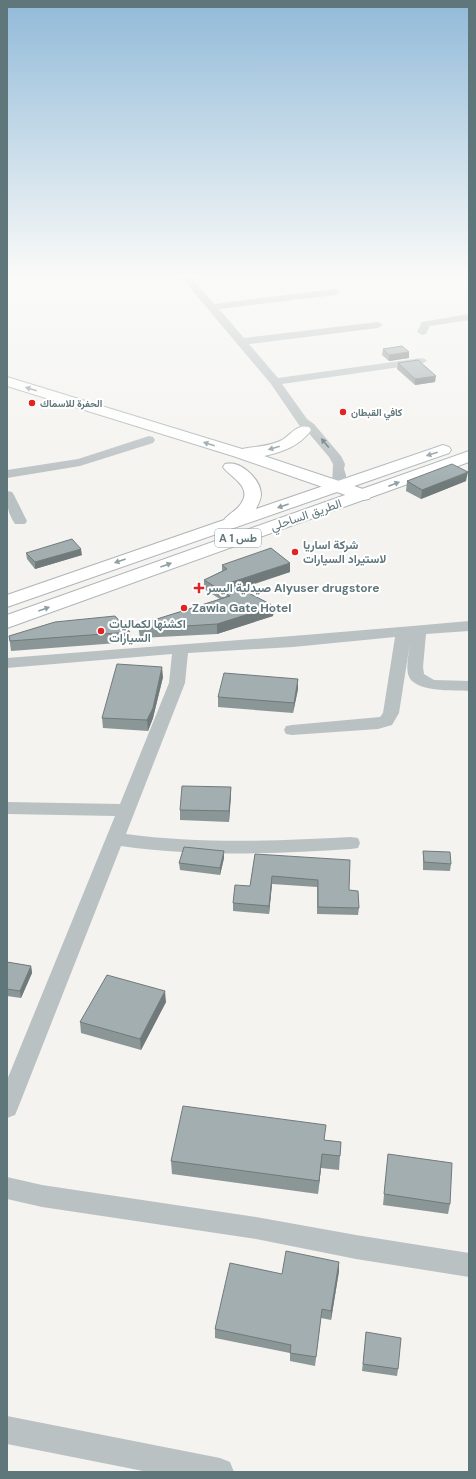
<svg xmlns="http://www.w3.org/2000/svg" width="476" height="1479" viewBox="0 0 476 1479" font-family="'DM Sans',Vazirmatn,sans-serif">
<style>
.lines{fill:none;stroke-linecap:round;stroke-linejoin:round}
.secondary-casing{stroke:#adb5b7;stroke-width:2}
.highway-casing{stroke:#aeb4b6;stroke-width:2}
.street{fill:#bac1c3;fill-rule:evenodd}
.secondary{fill:#fff;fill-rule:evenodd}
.highway{fill:#fff;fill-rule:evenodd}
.wall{fill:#8b9697}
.shaded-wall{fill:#717a7b}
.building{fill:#a2aeb0;stroke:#717a7b}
.oneway{fill:#8f9fa3}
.oneway2{fill:#5f767b}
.poi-dot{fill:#e22324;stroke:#fff;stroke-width:1.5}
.labels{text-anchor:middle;stroke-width:4;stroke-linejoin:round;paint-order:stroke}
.far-poi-label{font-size:10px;font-weight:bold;fill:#5f767b;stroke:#fff;text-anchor:start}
.shield{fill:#fff;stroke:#8f9fa3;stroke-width:1}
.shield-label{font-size:11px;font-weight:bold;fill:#5f767b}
.street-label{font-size:12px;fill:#5f767b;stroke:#fff}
.poi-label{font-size:12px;font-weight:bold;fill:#5f767b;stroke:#fff;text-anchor:start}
</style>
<rect width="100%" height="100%" fill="#f4f3f0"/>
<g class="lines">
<g class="secondary-casing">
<path id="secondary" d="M7,377L242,449C256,446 269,447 282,440C292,434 296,424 309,427L311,430C300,446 282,452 264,456L369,491L372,495L369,499L363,500L357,499L233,456L7,386Z"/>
</g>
<g class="highway-casing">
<path id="highway" d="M443,445L449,447L451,450L449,453L7,607V595L224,520C228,514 236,511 240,505C254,487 231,478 223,467L225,464C240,460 260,478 261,494C261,500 258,504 256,509Z
M469,451V462L7,628V615Z"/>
</g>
<path class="street" d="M181,277H191L214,304L335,289L340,292L335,295L219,309L244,338L378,322L383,325L378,328L249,344L278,378L421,358L425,359L427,361L421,364L282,384L307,419L314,424L341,456L345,464L344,469L346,475V487L344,490H334L332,487L333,464L329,457L306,430L299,425L271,384Z
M469,314V320L430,326L426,334L422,335L417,332L422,322Z
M149,436L153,437L155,440L153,443L80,466L7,478V470L78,459Z
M7,491L12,492L14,495L27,521L25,524H15C7,512 7,505 7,491Z
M469,621V631L426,634L423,667L424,674L434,680L469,681V691C455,690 412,693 408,674C406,665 409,653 410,643L399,713L392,725L378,729L292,735L286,734L284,730L286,726L292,725L380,717L383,713L395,637L293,647L188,653L185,683L126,834C200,844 277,841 351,837L358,838L360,843L358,848L351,849C275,854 197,857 121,846L18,1108L15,1115L7,1118V1080L115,816L7,814V802L120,804L169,683L172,654L7,668V658C161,646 316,635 469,621Z
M7,1177L42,1185L256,1217L356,1235L469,1253V1277L356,1259L256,1239L42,1207L7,1199Z
M7,1416L220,1458L230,1462L234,1472H148L7,1444Z"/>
<use href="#secondary" class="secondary"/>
<use href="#highway" class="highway"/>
</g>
<path class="wall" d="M383,349L409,352V358L389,361L382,355Z
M398,363L435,382L415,385L397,369Z
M407,481H466L421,499L406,491Z
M26,553L82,555L35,569L27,559Z
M222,565L290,572L240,589L274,606L273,616L217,634L140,638L138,625L220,599L204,589V580L222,571Z
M130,632L131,642L11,651L9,636Z
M163,677L153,718L148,731L103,728L102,718Z
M298,689L293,713L218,707V697Z
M231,787L229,822L180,820V810Z
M423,851L451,864L450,871L423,870Z
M255,854L349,890L359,908L358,915L317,914V887L272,884L269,914L233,911V903L250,886Z
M224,858L220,875L180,870L179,863Z
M7,962L31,966L32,973L21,998L7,996Z
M166,1002L141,1050L81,1033L80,1022Z
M325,1140L341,1142L339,1170L321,1168L318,1194L172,1174L171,1161Z
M388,1154L450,1204L448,1214L383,1205Z
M339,1262V1271L331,1320L321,1318L315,1366L290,1361V1353L215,1338V1329L282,1274Z
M366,1332L398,1369L397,1376L362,1371Z"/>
<path class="shaded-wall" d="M393,277H408L392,278Z
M409,352V358L389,361V355Z
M436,376L435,382L415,385V379Z
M468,472L466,481L421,499L422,490Z
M81,549L82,555L35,569V562Z
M290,563V572L229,592V583Z
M274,606L273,616L217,634V624Z
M162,667L163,677L153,718L148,731L147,720Z
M298,679V689L293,713L294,703Z
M231,787V797L229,822V811Z
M224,851V858L220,875V868Z
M272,876V884L269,914V906Z
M31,966L32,973L21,998L20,991Z
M165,991L166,1002L141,1050L140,1039Z
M322,1154L321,1168L318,1194L319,1181Z
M339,1262V1271L331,1320V1311Z"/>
<path class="building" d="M402,346L409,352L389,355L383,349Z
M418,360L436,376L415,379L398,363Z
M452,464L468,472L422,490L407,481Z
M72,539L81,549L35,562L26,553Z
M271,548L290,563L229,583L274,606L217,624L139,629L138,625L230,596L204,580L227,569L222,565Z
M115,616L130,632L10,641L9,636L55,622Z
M117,664L162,667L153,708L147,720L102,718Z
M224,673L298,679L294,703L218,697Z
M182,786L231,787L229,811L180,810Z
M184,847L224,851L220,868L179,863Z
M423,851L450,852L451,864L424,862Z
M255,854L350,860L349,890L358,891L359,908L318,907V880L272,876L269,906L233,903L235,885L250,886Z
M7,962L31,966L20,991L7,989Z
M107,975L165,991L140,1039L80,1022Z
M183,1106L326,1125L324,1140L341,1142L340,1156L322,1154L319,1181L171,1161Z
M388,1154L452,1163L450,1204L384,1194Z
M286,1251L339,1262L331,1311L322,1309L316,1357L290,1353L291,1345L215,1329L230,1263L282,1274Z
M366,1332L401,1338L398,1369L363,1364Z"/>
<defs><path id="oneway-solid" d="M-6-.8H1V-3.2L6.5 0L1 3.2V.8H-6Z"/></defs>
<g class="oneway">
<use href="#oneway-solid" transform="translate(31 389) rotate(-163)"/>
<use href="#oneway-solid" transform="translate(209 444) rotate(-163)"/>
<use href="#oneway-solid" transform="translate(274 448) rotate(164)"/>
<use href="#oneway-solid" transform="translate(432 454) rotate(162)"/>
<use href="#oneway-solid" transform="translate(394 484) rotate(-21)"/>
<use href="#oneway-solid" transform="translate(283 506) rotate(161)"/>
<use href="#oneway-solid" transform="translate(120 561) rotate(161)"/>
<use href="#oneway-solid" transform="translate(166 565) rotate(-20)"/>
<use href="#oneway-solid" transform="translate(44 609) rotate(-20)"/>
</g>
<use class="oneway2" href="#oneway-solid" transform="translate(325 443) rotate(-130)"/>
<linearGradient id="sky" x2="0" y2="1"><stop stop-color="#91bad9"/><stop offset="0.57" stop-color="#fafaf8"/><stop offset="1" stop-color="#fafaf8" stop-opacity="0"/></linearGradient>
<rect width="476" height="484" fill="url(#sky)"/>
<g class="poi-dot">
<circle cx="32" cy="403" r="4"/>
<circle cx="343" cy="412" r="4"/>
<circle cx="295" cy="552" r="4"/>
<path d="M197 582h4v4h4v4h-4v4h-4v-4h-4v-4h4z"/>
<circle cx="184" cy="608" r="4"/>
<circle cx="101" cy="631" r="4"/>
</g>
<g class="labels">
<g class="far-poi-label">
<text x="40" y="407">الحفرة للاسماك</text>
<text x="351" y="416">كافي القبطان</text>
</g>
<rect class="shield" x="215" y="529" width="46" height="18" rx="3"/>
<g class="shield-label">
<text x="238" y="542">A 1 طس</text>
</g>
<g class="street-label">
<text transform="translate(306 515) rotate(-19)" y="4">الطريق الساحلي</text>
</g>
<g class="poi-label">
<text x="303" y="549">شركة اساريا<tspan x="303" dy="14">لاستيراد السيارات</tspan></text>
<text x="207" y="592">صيدلية اليسر Alyuser drugstore</text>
<text x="192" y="612">Zawia Gate Hotel</text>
<text x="109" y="628">اكشنها لكماليات<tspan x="109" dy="14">السيارات</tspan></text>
</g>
</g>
<rect width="476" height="1479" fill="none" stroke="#5f767b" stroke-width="16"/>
</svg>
